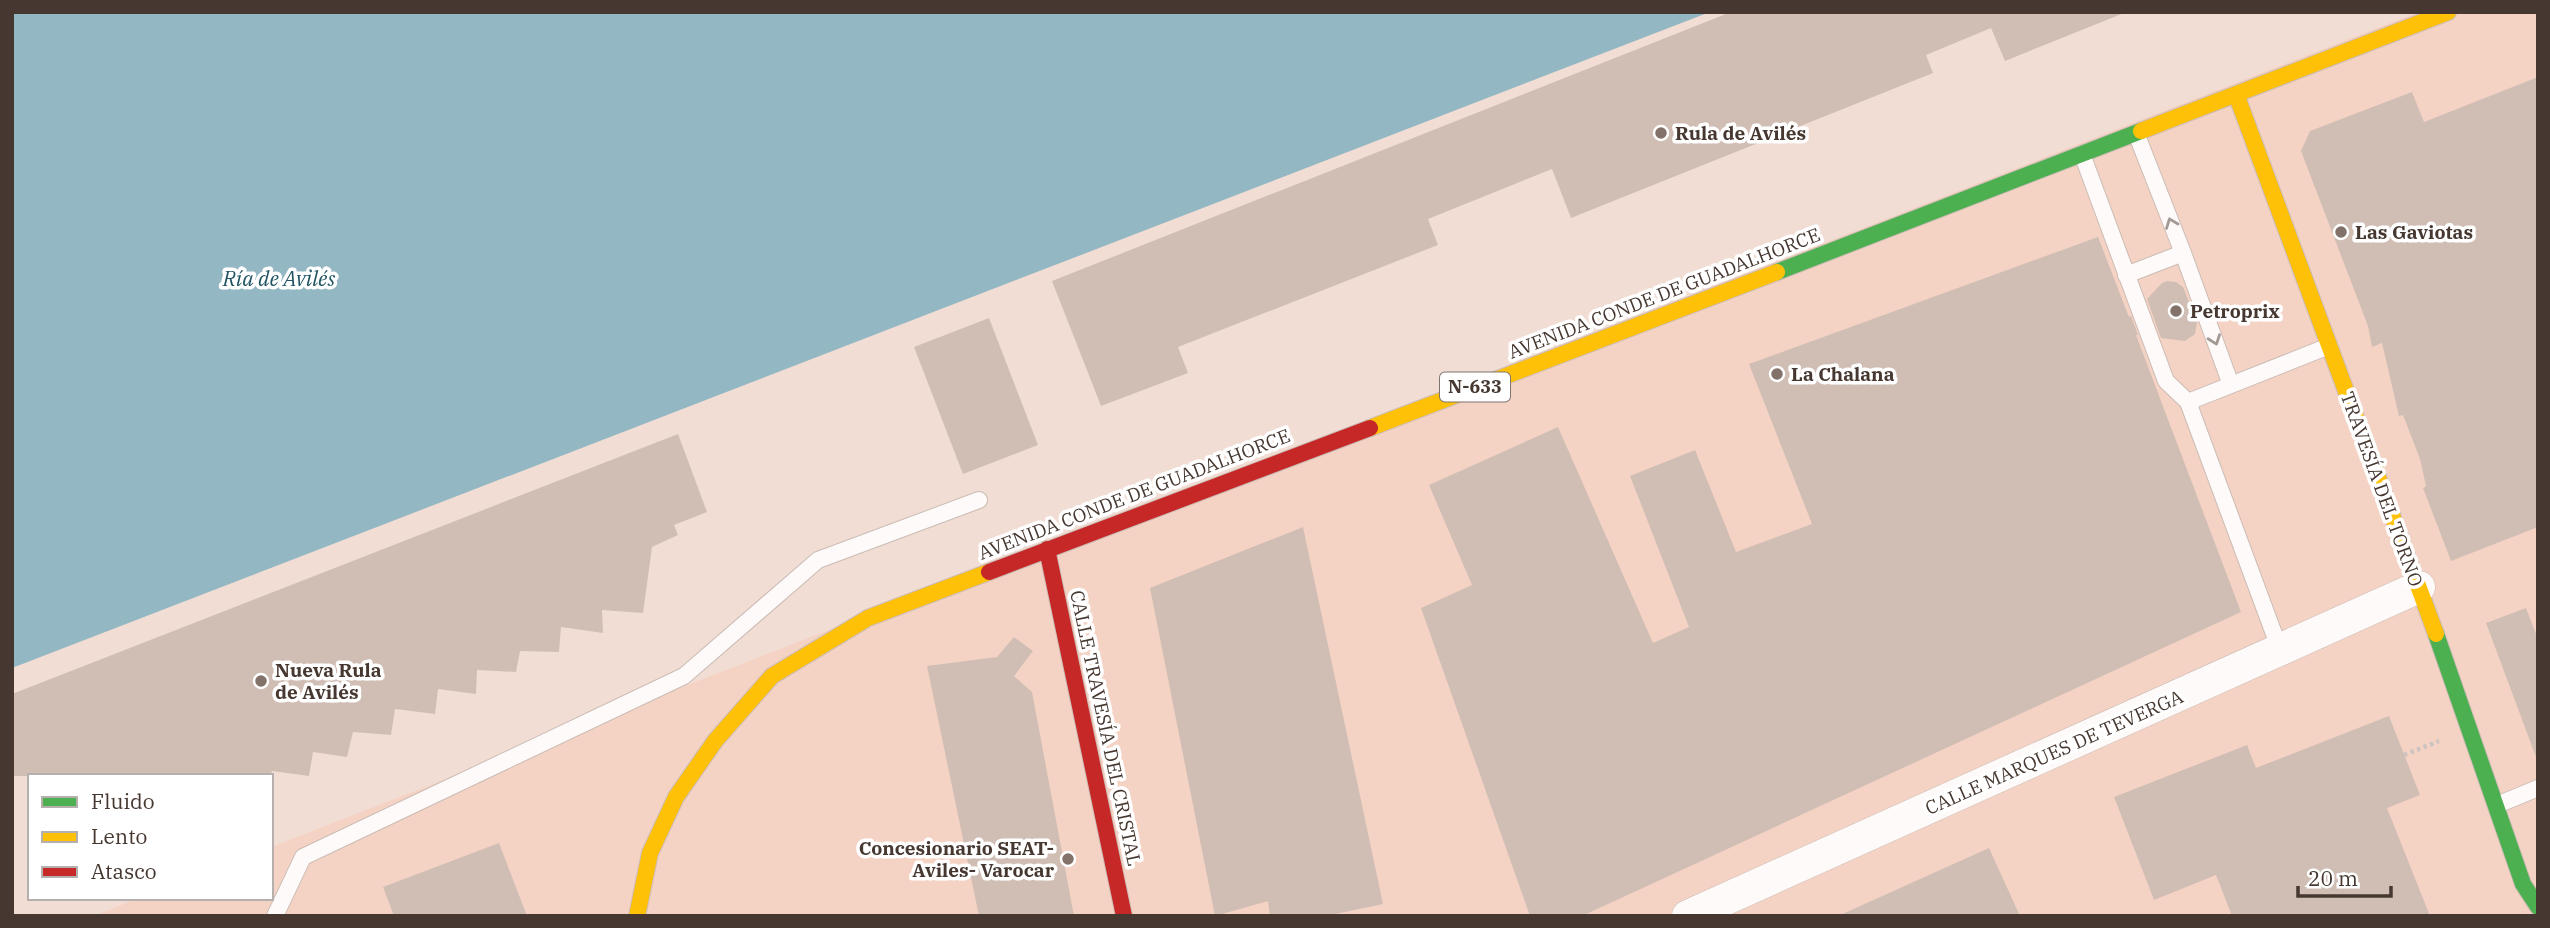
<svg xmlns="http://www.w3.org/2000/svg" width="2550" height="928" viewBox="0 0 2550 928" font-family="'IBM Plex Serif',serif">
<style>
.built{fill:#f5d3c4}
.water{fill:#94b8c3}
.building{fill:#d0beb5}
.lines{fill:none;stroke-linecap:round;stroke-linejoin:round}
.lane-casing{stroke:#cbbcb5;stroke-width:18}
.street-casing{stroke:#cbbcb5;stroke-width:33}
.fast-casing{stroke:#cbbcb5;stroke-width:18}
.slow-casing{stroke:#cbbcb5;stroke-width:18}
.jam-casing{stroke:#cbbcb5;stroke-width:18}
.path{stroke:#ccc4c1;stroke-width:4.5;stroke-dasharray:3.5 3.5;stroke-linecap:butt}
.lane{stroke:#fdfaf9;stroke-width:16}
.street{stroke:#fdfaf9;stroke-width:32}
.fast{stroke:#4caf50;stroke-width:16}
.slow{stroke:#ffc107;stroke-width:16}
.jam{stroke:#c62828;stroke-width:16}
.oneway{stroke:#a29995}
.poi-dot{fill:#82726a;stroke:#fff;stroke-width:2.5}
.labels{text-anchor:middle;stroke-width:7;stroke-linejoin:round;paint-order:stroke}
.shield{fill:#fff;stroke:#7e746f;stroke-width:2}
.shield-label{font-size:18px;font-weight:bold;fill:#463831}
.poi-label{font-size:19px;font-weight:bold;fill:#463831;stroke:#fff;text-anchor:start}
.street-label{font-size:19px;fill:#463831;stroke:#fff}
.water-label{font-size:21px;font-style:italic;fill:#205362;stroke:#fff}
</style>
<rect width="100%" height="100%" fill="#f1ddd4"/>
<path class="built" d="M2418,12H2538V916H94L139,898H271V847Z"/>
<path class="water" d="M12,12H1710L12,668Z"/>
<path class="building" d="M1731,12L2124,13L2005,61L1991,28L1926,55L1933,73L1571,218L1552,169L1428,219L1438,245L1178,347L1188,373L1101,406L1052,281Z
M2538,77V527L2451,561L2423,488L2426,486L2420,459L2403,415L2399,416L2382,343L2372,347L2368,326L2301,151L2310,131L2412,92L2424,122Z
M2098,237L2129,317L2131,316L2138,335H2136L2241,612L1582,916H1530L1421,608L1472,585L1429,485L1558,427L1653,643L1689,627L1630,476L1695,450L1736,552L1812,524L1749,364Z
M2167,281L2176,282L2183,287L2197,322L2195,334L2185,341L2161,338L2147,299L2162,283Z
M989,318L1038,445L963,474L914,347Z
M678,434L707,512L674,525L678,535L652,547L643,613L602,610L603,633L561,627L559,652L520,651L516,672L477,670L476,694L438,689L435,714L395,709L391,735L353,732L347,757L313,752L309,776L272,771L270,776H12V694Z
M1303,527L1383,904L1326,916H1270L1268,901L1215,916L1150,588Z
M2526,608L2538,639L2536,757L2486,623Z
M1014,637L1033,651L1014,676L1032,692L1074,916H979L927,666L997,657Z
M2389,716L2420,795L2387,808L2430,916H2232L2216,875L2154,900L2114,797L2247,745L2256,768Z
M499,843L527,916H394L383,887Z
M1989,848L2020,916H1838L1909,884Z"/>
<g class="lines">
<g class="lane-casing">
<path id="lane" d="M2082,154L2166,381L2188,402L2280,650
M2183,253L2231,385
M2126,275L2183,253L2136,133
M2188,402L2329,346
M2497,805L2538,788
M275,916L303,857L684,676L818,560L979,500"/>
</g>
<g class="street-casing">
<path id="street" d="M1688,916L2419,587"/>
</g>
<g class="fast-casing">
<path id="fast" d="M1777,272L2141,131
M2436,634L2523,884L2538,907"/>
</g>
<g class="slow-casing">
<path id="slow" d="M2236,94L2436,634
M2141,131L2448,12
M1370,428L1777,272
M637,916L650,853L676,797L715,741L772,676L868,618L989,572"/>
</g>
<g class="jam-casing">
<path id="jam" d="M1047,549L1124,916
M989,572L1370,428"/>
</g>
<path class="path" d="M2404,755L2439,741"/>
<use href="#lane" class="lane"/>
<use href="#street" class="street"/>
<use href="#fast" class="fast"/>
<use href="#slow" class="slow"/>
<use href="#jam" class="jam"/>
</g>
<defs><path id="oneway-chevron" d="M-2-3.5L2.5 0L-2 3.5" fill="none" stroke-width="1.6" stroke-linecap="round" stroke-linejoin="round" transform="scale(1.75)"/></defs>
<g class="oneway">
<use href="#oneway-chevron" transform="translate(2171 223) rotate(-111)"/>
<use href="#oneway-chevron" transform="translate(2215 340) rotate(70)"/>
</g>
<g class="poi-dot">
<circle cx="1661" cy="133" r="7"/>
<circle cx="2341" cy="232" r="7"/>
<circle cx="2176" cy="311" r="7"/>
<circle cx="1777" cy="374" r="7"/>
<circle cx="261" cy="681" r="7"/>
<circle cx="1068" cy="859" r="7"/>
</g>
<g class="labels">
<rect class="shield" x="1440" y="372.5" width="70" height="29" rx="5"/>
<g class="shield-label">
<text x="1475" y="393">N-633</text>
</g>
<g class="poi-label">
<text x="1675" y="140">Rula de Avilés</text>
<text x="2355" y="239">Las Gaviotas</text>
<text x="2190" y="318">Petroprix</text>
<text x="1791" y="381">La Chalana</text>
<text x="275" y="677">Nueva Rula<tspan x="275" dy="22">de Avilés</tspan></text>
<text x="1054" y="855" text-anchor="end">Concesionario SEAT-<tspan x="1054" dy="22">Aviles- Varocar</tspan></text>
</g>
<g class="street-label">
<text transform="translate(1664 293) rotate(-21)" y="7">AVENIDA CONDE DE GUADALHORCE</text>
<text transform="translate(2382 489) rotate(70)" y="7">TRAVESÍA DEL TORNO</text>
<text transform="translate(1134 494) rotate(-21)" y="7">AVENIDA CONDE DE GUADALHORCE</text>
<text transform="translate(1106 728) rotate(78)" y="7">CALLE TRAVESÍA DEL CRISTAL</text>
<text transform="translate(2054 752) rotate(-24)" y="7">CALLE MARQUES DE TEVERGA</text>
</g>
<g class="water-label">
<text x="279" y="286">Ría de Avilés</text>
</g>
</g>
<rect width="2550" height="928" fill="none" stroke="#463831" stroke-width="28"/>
<rect x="28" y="774" width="245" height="126" fill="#ffffff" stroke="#b5afad" stroke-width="2"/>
<rect x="42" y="797" width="35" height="10" fill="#4caf50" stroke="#b5afad" stroke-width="2"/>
<text x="91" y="809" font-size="21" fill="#463831">Fluido</text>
<rect x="42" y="832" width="35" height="10" fill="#ffc107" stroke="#b5afad" stroke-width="2"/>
<text x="91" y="844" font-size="21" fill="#463831">Lento</text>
<rect x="42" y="867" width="35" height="10" fill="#c62828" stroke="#b5afad" stroke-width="2"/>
<text x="91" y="879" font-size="21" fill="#463831">Atasco</text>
<path d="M2298 886v10h93v-10" fill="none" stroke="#463831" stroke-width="3.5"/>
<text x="2308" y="886" font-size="21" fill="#463831" stroke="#ffffff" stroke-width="5" paint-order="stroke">20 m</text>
</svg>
